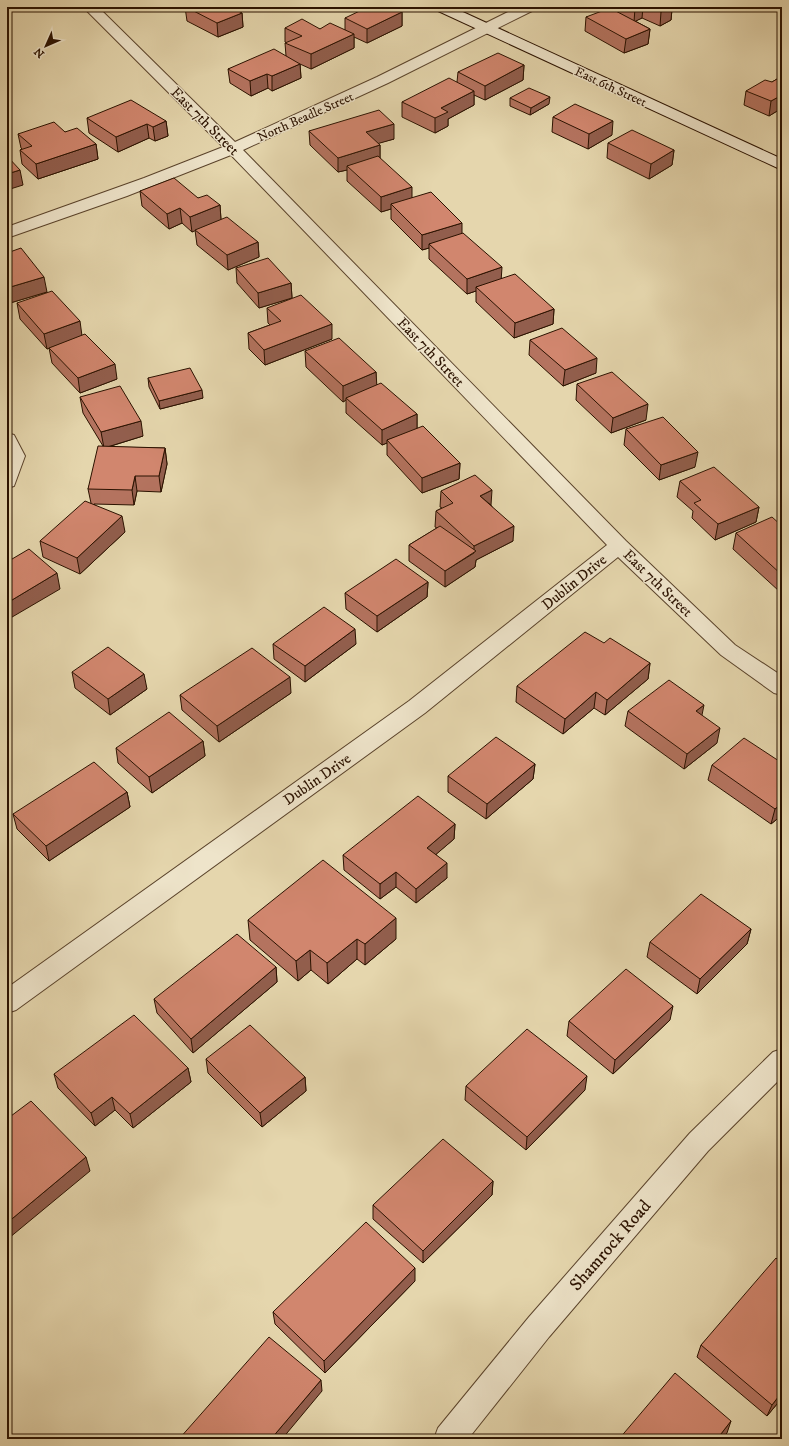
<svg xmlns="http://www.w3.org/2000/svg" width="789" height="1446" viewBox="0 0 789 1446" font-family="'IM FELL DW Pica',serif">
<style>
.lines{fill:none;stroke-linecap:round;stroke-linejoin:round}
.street-casing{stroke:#5a432b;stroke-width:2}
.secondary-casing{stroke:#2b1200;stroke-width:2}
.street{fill:#eee4ca;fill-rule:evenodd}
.secondary{fill:#eee4ca;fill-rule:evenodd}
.wall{fill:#b4735f;stroke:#2b1200}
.shaded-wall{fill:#925e4d;stroke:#2b1200}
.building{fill:#d1866e;stroke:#2b1200}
.labels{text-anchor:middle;stroke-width:3;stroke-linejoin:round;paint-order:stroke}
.far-street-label{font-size:13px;fill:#2b1200;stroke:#eee4ca}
.street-label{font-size:15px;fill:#2b1200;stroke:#eee4ca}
.near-street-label{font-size:18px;fill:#2b1200;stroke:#eee4ca}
</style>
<rect width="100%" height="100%" fill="#e5d6ad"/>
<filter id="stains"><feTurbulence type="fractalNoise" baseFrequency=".005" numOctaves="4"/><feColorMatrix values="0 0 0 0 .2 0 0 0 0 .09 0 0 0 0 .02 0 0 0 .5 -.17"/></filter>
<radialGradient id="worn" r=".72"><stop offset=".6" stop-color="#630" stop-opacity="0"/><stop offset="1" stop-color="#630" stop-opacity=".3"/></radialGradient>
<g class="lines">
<g class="street-casing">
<path id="street" d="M83,7H98L235,142L377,77L518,7H536L534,10L388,83L243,150L626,541L735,645L782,676V695L774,693L721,655L618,557L425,713L16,1010L7,1013V988L409,701L607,545L231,155L127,196L7,238V227L144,178L223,147Z
M7,433L14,435L25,456L14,486L7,488Z
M782,1049V1077L708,1151L549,1337L468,1439H434L438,1428L529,1317L690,1133L773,1052Z"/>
</g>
<g class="secondary-casing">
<path id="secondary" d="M434,7H452L782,159V170L436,10Z"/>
</g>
<use href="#street" class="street"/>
<use href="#secondary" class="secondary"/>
</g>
<path class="wall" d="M168,7H231L242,13L243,27L218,37L187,21L185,7L175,11Z
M617,7H677L672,9L671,20L660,26L642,18L635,21L650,29L648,44L624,53L585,31L586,17L617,12Z
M402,12V26L367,43L354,37V48L311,69L300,64L301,78L272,91L268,88L251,96L230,83L228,69L286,56L285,43H287L285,42V28L320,29L345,30V18Z
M524,65L523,80L485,100L474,95V105L448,119V126L435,133L402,117V102L457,82L458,72Z
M782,76V108L769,116L744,105L746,91L772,82Z
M510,98L549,104L530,115L510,106Z
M553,117L612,135L588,149L552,132Z
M87,118L166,121L168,136L155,141L149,138L118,152L89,133Z
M309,131L394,139L378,143L380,145V158L412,198L462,233L501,278L554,309L553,324L514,338L476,302V291L467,294L429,259V248L422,250L391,219V209L381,212L347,181V170L338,172L310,145Z
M65,132L96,144L98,159L38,179L22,164L20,150L22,149L21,148L18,134Z
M608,143L674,150L672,165L649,179L607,158Z
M140,191L198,198L220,205L221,220L258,242L259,257L228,270L197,245L195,230L192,232L182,223L169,229L142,206Z
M7,253L47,292L10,303L7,299Z
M236,268L291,283L292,298L259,308L237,283Z
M17,303L82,335L117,379L80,393L52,363L49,348L47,349L20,319Z
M267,308L332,339L265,365L249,349L248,333L270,325L268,323Z
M530,340L596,373L563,386L529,355Z
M305,351L376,372V385L417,414V428L460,463L459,479L422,493L387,455V443L382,445L346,413V400L343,402L306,367Z
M148,378L203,398L160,409L149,387Z
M577,384L646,420L611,433L576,400Z
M80,397L143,436L108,447L165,448L167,464L161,492L137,491L134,505L94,504L125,532L80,574L43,557L40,541L91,503L88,489L103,446L83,413Z
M626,429L695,467L659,480L624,445Z
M680,481L759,507L756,522L715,540L692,518L693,511L677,497Z
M441,491L491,505L513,541L476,560L475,567L445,587L409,561V545L437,528L435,527L436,511L442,508L440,507Z
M782,526V590L779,591L733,549L736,533Z
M428,582L427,597L377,632L346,609L345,593Z
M273,644H356L305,682L274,659Z
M650,663L648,679L605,715L594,708L563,734L516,702L517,686Z
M72,672L147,689L110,715L75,688Z
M291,693L219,742L182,710L180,695Z
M628,711L717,743L684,769L625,726Z
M203,741L205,756L152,793L118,763L116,748Z
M782,763V815L771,824L708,780L712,765Z
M535,764L533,779L486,819L448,792V776Z
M127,792L130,807L49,861L17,829L13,814Z
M455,824L454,839L436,854L447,878L416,903L396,887L380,899L344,870L343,855Z
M248,920L396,939L365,965L357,959L328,984L311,970L298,981L250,940Z
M751,929L747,944L697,994L647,957L650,942Z
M276,967L277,982L193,1053L157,1013L154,999Z
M670,1020L613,1074L567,1036L569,1021Z
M206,1059L305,1077L306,1091L262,1127L208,1073Z
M188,1068L191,1082L133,1128L115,1110L95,1126L58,1088L54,1074Z
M466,1086L585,1090L526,1150L465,1100Z
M493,1181L492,1195L423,1263L373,1219V1205Z
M782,1263V1398L767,1416L697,1357L701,1345Z
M415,1281L325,1373L275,1324L273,1312Z"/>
<path class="shaded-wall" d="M175,7H186L175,11Z
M637,7H643L642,18L634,22L635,8Z
M661,7H676L672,9L671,20L660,26L661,12Z
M402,12V26L367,43V29Z
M242,13L243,27L218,37L217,23Z
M650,29L648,44L624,53L626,39Z
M354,34V48L311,69V54Z
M300,64L301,78L272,91V76Z
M524,65L523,80L485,100V86Z
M267,74L268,88L251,96L250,81Z
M474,91V105L448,119V126L435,133V118L441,108Z
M782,95V108L769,116L771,101Z
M550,97L549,104L530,115L531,108Z
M166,121L168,136L155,141L153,127Z
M613,121L612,135L588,149L589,134Z
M147,124L149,138L118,152L116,137Z
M394,124V139L366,147V132Z
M96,144L98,159L38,179L36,164Z
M380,145V160L347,166V170L338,172V158Z
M674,150L672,165L649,179L651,164Z
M20,170L23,185L7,190V174Z
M412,187V202L391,204V209L381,212V197Z
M220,205L221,220L192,232L190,217Z
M180,208L182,223L169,229L167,214Z
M462,223V238L429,244V248L422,250V235Z
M258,242L259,257L228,270L227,255Z
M502,267L501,282L476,287V291L467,294V279Z
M44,277L47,292L10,303L7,288Z
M291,283L292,298L259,308L258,293Z
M554,309L553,324L514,338L515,323Z
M80,321L82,336L47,349L44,334Z
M332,324V339L265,365L264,350Z
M597,358L596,373L563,386L565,370Z
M115,364L117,379L80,393L78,378Z
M376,372L377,388L346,398V400L343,402V386Z
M202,390L203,398L160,409L159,401Z
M648,404L646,420L611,433L613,418Z
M417,414V430L387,440V443L382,445V430Z
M141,421L143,436L104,448L101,432Z
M165,448L167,464L161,492L159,476Z
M698,452L695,467L659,480L661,465Z
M460,463L459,479L422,493V478Z
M135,476L137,491L134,505L132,490Z
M492,490L491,505L480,496Z
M759,507L756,522L715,540L718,524Z
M122,516L125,532L80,574L77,558Z
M514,526L513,541L476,560L475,567L445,587V571L474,553V546Z
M57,573L60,589L7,620V603Z
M782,578V590L779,591Z
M428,582L427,597L377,632V616Z
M355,629L356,644L305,682V666Z
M650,663L648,679L605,715L607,700Z
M144,674L147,689L110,715L108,699Z
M290,677L291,693L219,742L217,726Z
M596,692L594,708L563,734L565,719Z
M704,705L701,720L696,711Z
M720,728L717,743L684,769L687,754Z
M203,741L205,756L152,793L149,777Z
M535,764L533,779L486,819L487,804Z
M127,792L130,807L49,861L46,846Z
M782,803V815L771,824L775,809Z
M455,824L454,839L426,863L427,848Z
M447,863V878L416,903V889Z
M396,872V887L380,899V884Z
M396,918V939L365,965V944Z
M751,929L747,944L697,994L700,979Z
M357,939V959L328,984L327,963Z
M310,950L311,970L298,981L296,961Z
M276,967L277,982L193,1053L191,1039Z
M673,1006L670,1020L613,1074L615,1060Z
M188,1068L191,1082L133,1128L130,1114Z
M587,1076L585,1090L526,1150L527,1137Z
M305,1077L306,1091L262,1127L260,1113Z
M112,1097L115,1110L95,1126L91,1113Z
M86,1157L90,1171L9,1238L7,1232V1223Z
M493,1181L492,1195L423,1263V1251Z
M415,1268V1281L325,1373L324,1361Z
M321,1380L322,1391L282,1439H271Z
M782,1392V1398L767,1416L772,1405Z
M731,1421L727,1433L721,1439H717Z"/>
<path class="building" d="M186,7H231L242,13L217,23Z
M368,7H391L402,12L367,29L345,18Z
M650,7H671L661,12Z
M610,8L650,29L626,39L586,17Z
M302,19L320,29L330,23L354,34L311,54L285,43L302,36L285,28Z
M274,49L300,64L272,76L267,74L250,81L228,69Z
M498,53L524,65L485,86L458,72Z
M782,76V95L771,101L746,91L765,80L772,82Z
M449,78L474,91L441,108L448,112L435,118L402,102Z
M529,88L550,97L531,108L510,98Z
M131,100L166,121L153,127L147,124L116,137L87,118Z
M575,104L613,121L589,134L553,117Z
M379,110L394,124L366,132L380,145L338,158L309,131Z
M54,122L65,132L77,128L96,144L36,164L20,150L32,146L18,134Z
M632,130L674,150L651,164L608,143Z
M7,156L20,170L7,174Z
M378,156L412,187L381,197L347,166Z
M174,178L198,198L207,195L220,205L190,217L180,208L167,214L140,191Z
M431,192L462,223L422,235L391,204Z
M227,217L258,242L227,255L195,230Z
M463,233L502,267L467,279L429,244Z
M21,248L44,277L7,288V253Z
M268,258L291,283L258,293L236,268Z
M515,274L554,309L515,323L476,287Z
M52,291L80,321L44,334L17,303Z
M301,295L332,324L264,350L248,333L281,321L267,308Z
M562,328L597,358L565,370L530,340Z
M85,334L115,364L78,378L49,348Z
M339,338L376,372L343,386L305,351Z
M190,368L202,390L159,401L148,378Z
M612,372L648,404L613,418L577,384Z
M381,383L417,414L382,430L346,398Z
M120,386L141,421L101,432L80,397Z
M663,417L698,452L661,465L626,429Z
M423,426L460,463L422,478L387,440Z
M98,446L165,448L159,476H135L132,490L88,489Z
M714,467L759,507L718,524L694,503L701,500L680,481Z
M475,475L492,490L480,496L514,526L474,546L436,511L453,503L441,491Z
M85,501L122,516L77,558L40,541Z
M772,517L782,526V575L736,533Z
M440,526L476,551L445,571L409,545Z
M29,549L57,573L7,603V562Z
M396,559L428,582L377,616L345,593Z
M324,607L355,629L305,666L273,644Z
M585,632L604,643L610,638L650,663L607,700L596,692L565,719L517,686Z
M108,647L144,674L108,699L72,672Z
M252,648L290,677L217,726L180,695Z
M669,680L704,705L696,711L720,728L687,754L628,711Z
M169,712L203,741L149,777L116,748Z
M496,737L535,764L487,804L448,776Z
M744,738L782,763V803L775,809L712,765Z
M94,762L127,792L46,846L13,814Z
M418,796L455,824L427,848L447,863L416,889L396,872L380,884L343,855Z
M323,860L396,918L365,944L357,939L327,963L310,950L296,961L248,920Z
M701,894L751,929L700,979L650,942Z
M237,934L276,967L191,1039L154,999Z
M626,969L673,1006L615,1060L569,1021Z
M134,1015L188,1068L130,1114L112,1097L91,1113L54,1074Z
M250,1025L305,1077L260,1113L206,1059Z
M527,1029L587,1076L527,1137L466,1086Z
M31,1101L86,1157L7,1223V1119Z
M443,1139L493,1181L423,1251L373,1205Z
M366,1222L415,1268L324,1361L273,1312Z
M776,1258L782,1263V1392L772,1405L701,1345Z
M269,1337L321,1380L271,1439H179Z
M675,1373L731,1421L717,1439H619Z"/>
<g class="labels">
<g class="far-street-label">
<text transform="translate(611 86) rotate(25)" y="5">East 6th Street</text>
<text transform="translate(305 116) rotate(-24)" y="5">North Beadle Street</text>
</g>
<g class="street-label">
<text transform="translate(205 121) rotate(45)" y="5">East 7th Street</text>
<text transform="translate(431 352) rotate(46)" y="5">East 7th Street</text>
<text transform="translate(574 582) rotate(-39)" y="5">Dublin Drive</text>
<text transform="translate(658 583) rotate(44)" y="5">East 7th Street</text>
<text transform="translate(317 779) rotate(-35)" y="5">Dublin Drive</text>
</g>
<g class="near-street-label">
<text transform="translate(610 1245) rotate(-49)" y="6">Shamrock Road</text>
</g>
</g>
<rect width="789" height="1446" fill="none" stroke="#e5d6ad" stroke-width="24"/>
<rect x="8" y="8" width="773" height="1430" fill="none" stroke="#2b1200" stroke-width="2"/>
<rect x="12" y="12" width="765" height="1422" fill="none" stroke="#2b1200"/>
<g transform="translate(46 46) rotate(225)" stroke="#eee4ca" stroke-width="3" paint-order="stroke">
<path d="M0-3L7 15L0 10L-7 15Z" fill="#2b1200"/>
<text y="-6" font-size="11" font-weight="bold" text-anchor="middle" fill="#2b1200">N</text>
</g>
<rect width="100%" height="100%" filter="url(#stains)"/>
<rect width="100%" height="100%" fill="url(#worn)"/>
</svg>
